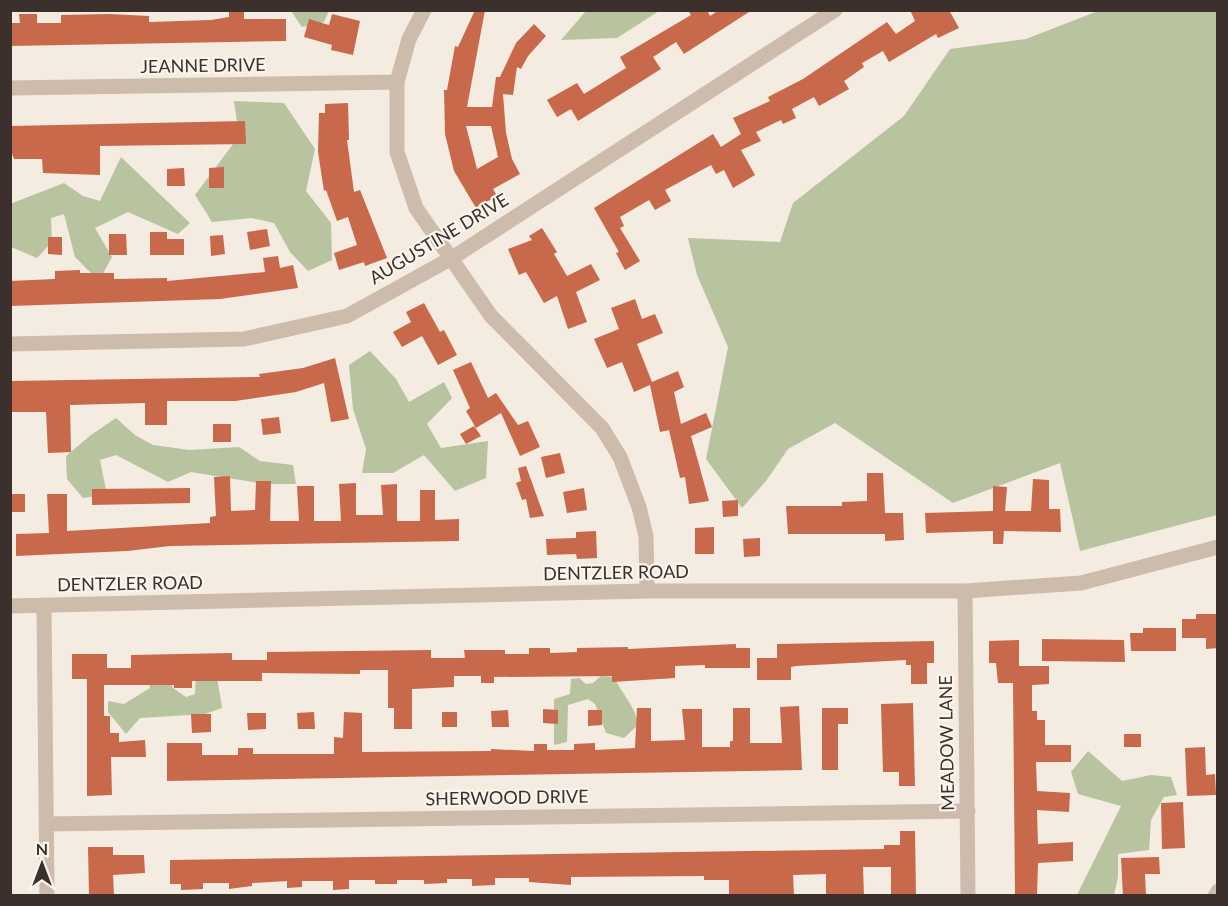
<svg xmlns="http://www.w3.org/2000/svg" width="1228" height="906" viewBox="0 0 1228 906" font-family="Lato,sans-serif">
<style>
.green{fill:#b8c4a0}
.building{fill:#c8694b;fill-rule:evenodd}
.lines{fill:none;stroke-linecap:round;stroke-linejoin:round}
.street{stroke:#cdbbac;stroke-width:15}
.labels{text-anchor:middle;stroke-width:4.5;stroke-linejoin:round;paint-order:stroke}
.street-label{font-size:18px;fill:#3b302b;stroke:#fbf5ee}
</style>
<rect width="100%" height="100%" fill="#f4ebe1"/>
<path class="green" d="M291,11H329L324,22L302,27Z
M586,11V10L659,11L617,38L561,40Z
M1098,11H1217V515L1080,551L1060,463L953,503L835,423L788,449L766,481L742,508L706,459L728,347L697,275L688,238L780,242L793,203L904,116L950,49L1026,39Z
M234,101L284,103L315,149L306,191L331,223L332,260L308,271L290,252L274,223L252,218L212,222L195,195L239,136Z
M121,157L190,223L178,234L128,212L95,228L112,257L99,281L75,257L64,214L51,218L52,242L37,258L11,247L10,204L64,183L83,196L100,201Z
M370,351L396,379L409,402L444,382L452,398L427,424L441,448L488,441L486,478L455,491L424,455L393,473H362L366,449L353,409L349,365Z
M116,418L135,435L153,445L189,450L239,447L260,461L293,465L296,484H265L191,472L168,482L116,455L100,460L107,495L83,498L67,479L66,456L91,435Z
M165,664L173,688L186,697L195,694L196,671H216L222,708L205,714L140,718L126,734L108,712V701L124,704L150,688L148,674Z
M601,676L614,677C622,694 636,707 638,725L624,738L606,733L595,704L588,699L568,705L567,742L554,745V699L570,694L571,679L579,678L586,684L593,683Z
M1088,751L1122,781L1151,775L1171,777L1177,795L1164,797L1151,820L1149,850L1118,854V877L1114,895H1077L1121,806L1078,794L1071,772Z"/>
<path class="building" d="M229,10H244V19H286V41L10,46V23H20L19,14H37V23H61V15L109,14L149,16V22L211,20L229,17Z
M475,10H485L467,107H492L496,77H500L516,43L534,24L546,36L528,56L521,69L517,67L513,95L503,94L506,133L512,159L520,174L493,189L497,196L476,208L454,171L445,134L444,90H447L455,46L458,47ZM466,126H491L498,157L477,169Z
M688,10H707L710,16L719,10H752L684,54L676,42L653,57L661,69L578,121L571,109L557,117L547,100L577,83L584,94L626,68L620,57L691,15Z
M910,10H949L959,28L938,38L936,34L889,62L883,51L862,63L864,67L844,81L849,89L819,106L814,97L792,109L796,118L783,124L781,120L756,132L761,141L741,150L755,175L733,188L724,170L716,174L711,165L665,190L671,201L655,210L649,200L620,217L624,226L620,228L640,261L625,270L616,253L619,252L594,208L713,134L721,147L741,134L733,118L770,101L768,97L803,79L887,22L896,34L915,21Z
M332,14L360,21L353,55L331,50L332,45L304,37L309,19L329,25Z
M348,103L349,140H347L354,192L360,190L387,258L365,266L364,262L339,270L334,253L357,245L348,217L337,221L326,190L324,191L318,152L319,113H325V104Z
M245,121L246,144L100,146V175L43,173L42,159H14L10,148V126Z
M224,167V188H209V168Z
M184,168L185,186H167V169Z
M542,228L557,252L554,254L567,276L591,264L600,280L576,292L587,322L568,329L557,296L544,303L526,272L519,275L508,249L532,240L529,236Z
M267,229L270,246L250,250L247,232Z
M150,232H167V239H184V255H150Z
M109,234H126L127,255H109Z
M223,235L225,254L211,256L210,236Z
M48,237H62V255L48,254Z
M278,256L280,268L293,265L298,288L220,299L10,306V281L55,279V271L80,270V273H114V279L167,278V281L265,272L263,258Z
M635,299L642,319L655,314L663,333L637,344L652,382L678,371L684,387L674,392L681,424L706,413L712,427L691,436L709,501L689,504L685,477L680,478L669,430L660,432L650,385L634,392L622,362L607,368L594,339L619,329L611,308Z
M424,303L440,332L444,330L457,355L438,365L422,336L402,347L393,332L411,322L406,312Z
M335,358L349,419L331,422L324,383L296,392L235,401H167V425H145V403L70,405L71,452L48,453L46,412H10V381L260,377L259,374L303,368Z
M471,362L488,398L496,393L518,425L528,421L540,447L520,456L501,413L476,428L466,411L470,408L453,370Z
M279,417L281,433L263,435L261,419Z
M213,424H231V442H213Z
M474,426L481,436L466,444L460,434Z
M560,453L565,473L546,478L541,457Z
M526,466L544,516L530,518L526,499L522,500L516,483L521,481L518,468Z
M867,473H883L885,513H903L904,540L885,541V534H788L786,506H842V502L867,501Z
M230,476L231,511L255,510L256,481H271L270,521H299L297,486H314V521H341L339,484L356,483V515H383L381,485L397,484V521H420V490H435V520L459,519V541L170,546L127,551L16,556V534L49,533L47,494H67V531L210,523V517L216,516L214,477Z
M1033,479L1049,480V509H1060L1061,532L1004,531L1003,544H993V531L926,533L925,513L993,511V486L1007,487L1005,511H1031Z
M190,488V503L92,505V489Z
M584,488L587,510L567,513L563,492Z
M10,494H25V512H10Z
M738,500V516L723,517L722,501Z
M714,527V554H695V528Z
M596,531L597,558L577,559L576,554L547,555L546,539L576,538V532Z
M760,538V556L744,557L743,539Z
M1196,614H1218V648L1206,649V638H1182V619H1196Z
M1143,628H1176V651H1131L1130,633H1143Z
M1042,639L1124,640L1125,662L1042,661Z
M1019,640V666H1049V684L1032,685V711H1037V720H1045V745H1071V762H1036L1037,791L1070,793L1069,812L1037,810L1038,844L1073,842V861L1038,863L1037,896H1015L1013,683H998L996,663H989V641Z
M934,641V663H927V684H911V665H906V660L796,666L791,667V680H757V658H777V644Z
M736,644V648H750V668H705V665L675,666V678L612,682V676L494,677V683H481V676H454V687L412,689V729H394V708H388V670H360V674L262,673V681H192V688H174V685H104V716H110V733H119V742L145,740L146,757H111L112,795L87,796V679H72V654H107V668H131V655L232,653V660H267V652L431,650V658H465L464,650H505V654H529V648H550V653L577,652V648L628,647V649Z
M913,703L915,786H899V772H883L881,704Z
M799,706L802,770L167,781V743H202V755H238V748H253V754H334V737L343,738L344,712L362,713V752L491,751V749L534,751V744H547V750H574V744L595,743V750L635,748L637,708H651V741L685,740L682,709H702V747H730V741H733V708H750V743H782L780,707Z
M822,708H848V724H838V770H822Z
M543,709L558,710V724L543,723Z
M508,710L509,727H492L491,711Z
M588,710H602V725L588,726Z
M314,712L315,729H298L297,713Z
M442,712H457V727H442Z
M247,713H266V729L248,730Z
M191,714H211V732L192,733Z
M1124,734H1141V747H1124Z
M1205,747L1206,775L1215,774L1216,795L1187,796L1185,748Z
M1183,802L1185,848L1162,849L1161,803Z
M900,831H915L916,896H891V867H863L864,896H826V874L793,875L794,896H729V880H704V876L571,877V885L529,882V878H495V885L472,886V879H447V883L424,884V880H397V884H375V880H349V889L333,890V881H302V887L287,888V881L252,883V886L229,889V883H203V889L181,890V884H170V860L884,849V845H900Z
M88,847H113V855H144L145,873L113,875L114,896H89Z
M1159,857L1160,874H1145L1146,896H1123L1121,858Z"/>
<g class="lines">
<path class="street" d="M424,10L409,39L397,82V152L416,208L491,316L602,428L620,457L639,507L646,536L647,591
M10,88L397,82
M10,344L244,339L347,316L452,258L835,10
M965,591L968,896
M10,606L647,591H965L1081,583L1218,547
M44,606L47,896
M46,824L968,811
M1215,896L1218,891"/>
</g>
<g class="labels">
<g class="street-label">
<text transform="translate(203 66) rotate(-1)" y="6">JEANNE DRIVE</text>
<text transform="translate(439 239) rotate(-31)" y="6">AUGUSTINE DRIVE</text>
<text transform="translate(616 573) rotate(-1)" y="6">DENTZLER ROAD</text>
<text transform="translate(130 584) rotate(-1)" y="6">DENTZLER ROAD</text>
<text transform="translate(947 743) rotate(-91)" y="6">MEADOW LANE</text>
<text transform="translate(507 798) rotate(-1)" y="6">SHERWOOD DRIVE</text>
</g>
</g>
<rect width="1228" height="906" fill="none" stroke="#3b302b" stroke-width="24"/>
<g transform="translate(42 864)" stroke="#fbf5ee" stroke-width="4.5" paint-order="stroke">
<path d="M0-4.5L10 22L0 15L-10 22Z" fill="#3b302b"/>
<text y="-9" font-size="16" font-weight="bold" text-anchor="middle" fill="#3b302b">N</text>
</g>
</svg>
